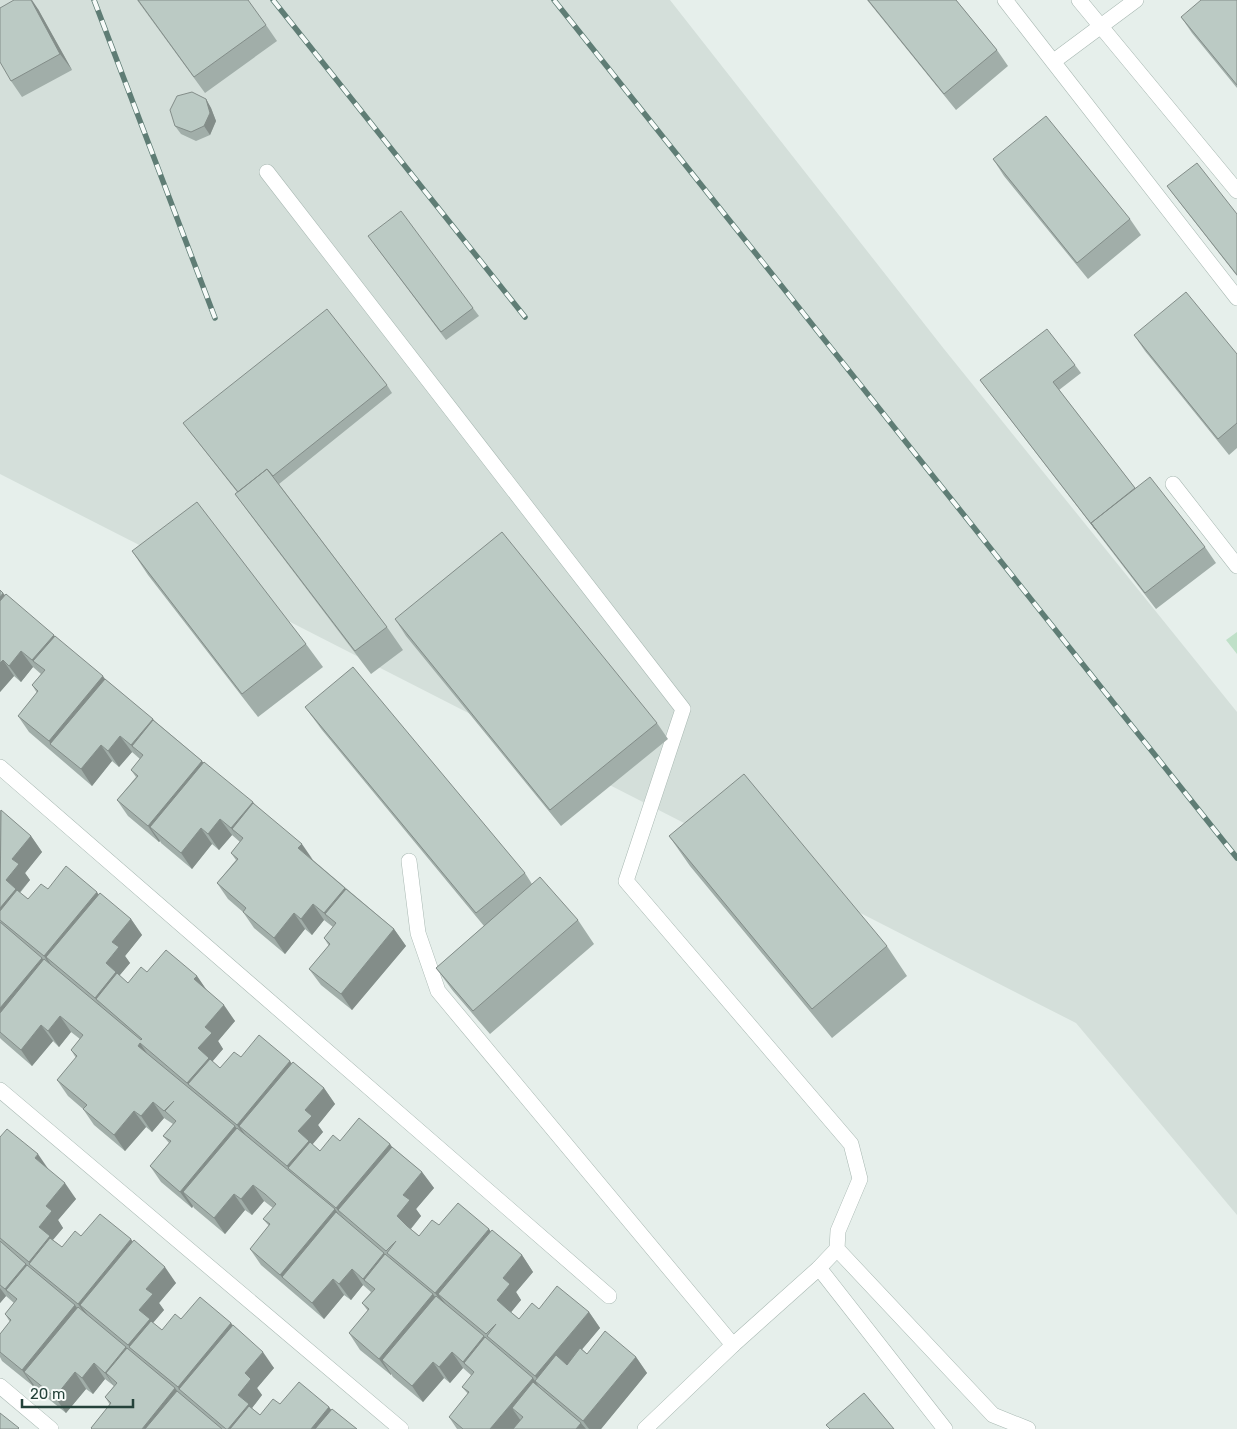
<svg xmlns="http://www.w3.org/2000/svg" width="1237" height="1429" viewBox="0 0 1237 1429" font-family="Rubik,sans-serif">
<style>
.built{fill:#d4dfda}
.green{fill:#bfe0c8}
.lines{fill:none;stroke-linecap:round;stroke-linejoin:round}
.lane-casing{stroke:#a8b8b2;stroke-width:16}
.street-casing{stroke:#a8b8b2;stroke-width:16}
.lane{stroke:#fff;stroke-width:15}
.street{stroke:#fff;stroke-width:15}
.rail-casing{stroke:#5f7d75;stroke-width:5.5}
.rail{stroke:#f7fbf9;stroke-width:4;stroke-dasharray:11;stroke-linecap:butt}
.wall{fill:#a1aea9}
.shaded-wall{fill:#838d89}
.building{fill:#bbcac4;stroke:#838d89}
</style>
<rect width="100%" height="100%" fill="#e6efeb"/>
<path class="built" d="M0,0H670L944,349L1237,712V1215L1076,1023L0,474Z"/>
<path class="green" d="M1237,632V654L1226,640Z"/>
<g class="lines">
<g class="lane-casing">
<path id="lane" d="M1005,0L1237,298
M1079,0L1237,191
M1054,61L1136,0
M267,172L683,709L626,881L851,1144L860,1179L838,1231L837,1249
M1173,484L1237,566
M0,767L609,1296
M409,861L418,933L438,991L733,1345
M0,1090L401,1429
M819,1268L837,1249L993,1415L1028,1429
M0,1386L51,1429"/>
</g>
<g class="street-casing">
<path id="street" d="M645,1429L733,1345L819,1268L945,1429"/>
</g>
<use href="#lane" class="lane"/>
<use href="#street" class="street"/>
<g class="rail-casing">
<path id="rail" d="M94,0L215,318
M273,0L525,317
M554,0L1237,858"/>
</g>
<use href="#rail" class="rail"/>
</g>
<path class="wall" d="M137,0L266,25L277,41L205,93Z
M867,0H956L997,50L1008,66L956,110Z
M1237,0V88L1192,33L1181,17Z
M38,9L72,70L22,97L11,81Z
M206,99L211,108L216,121L210,135L196,141L181,134L175,126Z
M993,159L1130,219L1141,235L1088,279L1004,176Z
M1167,186L1237,214V276L1173,194Z
M374,244L473,308L479,316L446,340Z
M1134,335L1237,354V448L1229,455L1145,351Z
M1075,365L1081,373L1059,390L1135,488L1205,547L1216,563L1156,609L980,380Z
M387,385L392,393L279,484L387,627L403,650L371,674L252,517L235,494L237,492L183,423Z
M132,551L306,644L323,667L258,717L148,575Z
M3,593L5,595L54,636L202,761L203,763L253,803L313,860L394,929L406,946L352,1010L321,985L309,969L329,946L324,938L333,927L324,920L312,935L305,929L285,954L254,928L243,912L228,899L217,883L236,860L231,853L240,842L232,835L219,850L212,844L192,869L161,843L160,841L159,842L128,816L117,800L136,777L131,770L140,759L132,752L119,767L112,761L92,786L29,732L18,716L37,693L32,685L41,674L33,667L21,682L14,676L0,692Z
M395,619L657,723L668,739L561,826L406,636Z
M305,707L525,873L532,884L578,920L594,944L490,1034L453,991L436,968L484,926L322,730Z
M0,810L31,836L42,852L25,873L30,880L20,893L28,899L48,889L99,895L131,919L142,935L125,956L130,963L119,976L128,983L147,972L197,976L207,991L235,1021L218,1041L223,1049L212,1061L220,1068L241,1057L292,1063L324,1088L335,1104L318,1125L323,1132L312,1144L320,1151L340,1141L390,1144L392,1147L422,1172L434,1188L416,1209L421,1216L411,1229L419,1236L439,1225L489,1229L490,1231L522,1255L533,1272L516,1292L521,1300L511,1312L519,1319L539,1309L589,1312L600,1328L582,1349L587,1354L636,1357L647,1373L601,1429H457L449,1417L468,1394L462,1387L472,1376L463,1368L450,1383L444,1378L423,1402L393,1377L391,1374V1375L360,1350L349,1333L368,1311L362,1303L371,1292L363,1285L351,1300L344,1295L324,1319L261,1265L250,1249L269,1226L263,1219L273,1208L264,1201L252,1215L245,1210L225,1234L194,1208L193,1206L192,1208L161,1182L150,1166L169,1143L163,1136L173,1124L164,1118L152,1132L146,1127L125,1151L94,1125L83,1109L68,1096L57,1080L76,1058L71,1050L80,1039L71,1032L59,1047L53,1041L32,1066L2,1040L0,1038Z
M669,836L887,946L907,976L832,1038L690,866Z
M0,1137L49,1170L76,1199L58,1220L63,1228L53,1240L62,1247L81,1236L133,1242L176,1283L159,1303L164,1310L153,1323L162,1330L181,1319L231,1323L274,1368L257,1388L262,1395L252,1408L260,1415L280,1404L329,1407L331,1410L357,1429H92L91,1428L110,1405L105,1397L114,1386L105,1379L93,1394L86,1389L66,1413L35,1388L34,1385L33,1386L2,1361L0,1357V1334L10,1322L5,1314L14,1303L6,1296L0,1303Z"/>
<path class="shaded-wall" d="M31,0H32L38,9L72,70L60,54Z
M206,99L211,108L216,121L210,135L204,126Z
M3,593L14,609L0,626V597Z
M54,635L65,651L45,670L33,661L44,676L32,660Z
M21,651L33,667L21,682L9,666Z
M3,660L14,676L0,692V663Z
M103,676L114,692L51,745L49,741Z
M153,719L164,735L143,755L132,746L142,761L131,745Z
M120,736L132,752L119,767L108,751Z
M101,745L112,761L92,786L81,769Z
M202,761L213,777L150,827L160,841L159,842L148,826Z
M253,802L264,818L243,838L232,829L242,844L231,828Z
M220,819L232,835L219,850L208,834Z
M201,828L212,844L192,869L181,853Z
M31,836L42,852L25,873L30,880L19,893L0,920V908L6,880L12,859Z
M302,844L313,860L298,848Z
M345,888L357,904L336,923L325,914L335,930L324,913Z
M97,892L108,908L46,957L56,972L55,973L44,956Z
M313,904L324,920L312,935L301,919Z
M294,913L305,929L285,954L274,938Z
M131,919L142,935L125,956L130,963L119,976L96,999L106,1014L95,998L112,942Z
M394,929L406,946L352,1010L341,994Z
M42,958L53,974L0,1032V1008Z
M197,976L208,992L194,979Z
M224,1005L235,1021L218,1041L223,1049L212,1062L188,1084L199,1099L187,1083L205,1027Z
M60,1016L71,1032L59,1047L48,1031Z
M41,1025L53,1041L32,1066L21,1050Z
M140,1043L151,1059L138,1046Z
M290,1061L301,1077L239,1126L249,1140L248,1141L237,1125Z
M324,1088L335,1104L318,1125L323,1132L312,1145L288,1168L298,1182L287,1166L305,1110Z
M153,1102L164,1118L152,1132L141,1116Z
M134,1111L146,1127L125,1151L114,1135Z
M235,1126L246,1142L183,1192L193,1206L192,1208L180,1192Z
M390,1144L401,1160L338,1210L348,1224L336,1208Z
M38,1154L49,1170L35,1158Z
M422,1172L434,1188L416,1209L421,1216L408,1232L397,1216L403,1195Z
M65,1183L76,1199L58,1220L63,1228L31,1265L29,1262L46,1206Z
M253,1185L264,1201L252,1215L241,1199Z
M234,1194L245,1210L225,1234L214,1218Z
M335,1209L346,1225L283,1278L280,1275Z
M489,1229L500,1245L438,1294L448,1307L447,1309L435,1293Z
M131,1239L142,1255L80,1305L90,1318L89,1320L78,1304Z
M384,1253L395,1269L375,1289L364,1280L374,1295L363,1279Z
M522,1255L533,1272L516,1292L521,1300L508,1316L497,1300L503,1278Z
M26,1264L38,1280L17,1299L6,1290L16,1306L5,1289Z
M165,1267L176,1283L159,1303L164,1310L131,1348L128,1345L146,1289Z
M352,1269L363,1285L351,1300L339,1284Z
M333,1279L344,1295L324,1319L312,1303Z
M0,1288L6,1296L0,1303Z
M433,1294L444,1310L382,1360L391,1374V1375L379,1359Z
M75,1305L87,1322L24,1372L34,1385L33,1386L22,1370Z
M589,1312L600,1328L547,1391L544,1389L535,1376Z
M231,1323L242,1339L179,1390L178,1387Z
M484,1336L495,1352L474,1372L464,1363L474,1378L463,1362Z
M126,1347L138,1363L117,1383L106,1373L116,1389L105,1373Z
M263,1352L274,1368L257,1388L262,1395L252,1408L253,1429H228L245,1373Z
M452,1352L463,1368L450,1383L439,1367Z
M636,1357L647,1373L601,1429H589L583,1421Z
M433,1362L444,1378L423,1402L412,1386Z
M94,1363L105,1379L93,1394L82,1378Z
M75,1372L86,1389L66,1413L55,1397Z
M533,1378L544,1394L512,1408L521,1421L515,1429H490Z
M175,1388L187,1404L166,1429H142Z
M329,1407L341,1423L336,1429H311Z
M581,1423L586,1429H576Z"/>
<path class="building" d="M14,0H31L60,54L11,81L0,62V8Z
M138,0H248L266,25L194,77Z
M868,0H956L997,50L944,94Z
M1201,0H1237V85L1181,17Z
M192,92L206,99L210,113L204,126L191,132L175,126L170,110L177,96Z
M1046,116L1130,219L1077,263L993,159Z
M1197,163L1237,214V275L1167,186Z
M401,211L473,308L441,332L368,236Z
M1186,292L1237,354V423L1218,439L1134,335Z
M327,309L387,385L273,476L267,469L238,492L183,423Z
M1047,329L1075,365L1053,382L1135,488L1091,523L1096,530L980,380Z
M267,469L387,627L355,651L235,494Z
M1150,477L1205,547L1145,593L1091,523Z
M197,502L306,644L242,694L132,551Z
M502,532L657,723L550,810L395,619Z
M0,590L3,593L0,597Z
M6,594L54,635L32,660L21,651L9,666L3,660L0,663V601Z
M55,636L103,676L49,741L18,716L38,691L32,685L45,670L33,661Z
M353,667L525,873L476,913L305,707Z
M105,679L153,719L131,745L120,736L108,751L101,745L81,769L50,744Z
M153,720L202,761L148,826L117,800L138,776L131,770L143,755L132,746Z
M204,762L253,802L231,828L220,819L208,834L201,828L181,853L150,827Z
M744,774L887,946L812,1009L669,836Z
M253,803L302,844L298,848L345,888L324,913L313,904L301,919L294,913L274,938L243,912L246,908L217,883L238,859L231,853L243,838L232,829Z
M1,810L31,836L12,859L19,864L6,880L16,889L0,908Z
M66,866L97,892L44,956L0,920V911L17,890L28,899L41,884L48,889Z
M540,877L578,920L473,1011L436,968Z
M346,889L394,929L341,994L309,969L330,944L324,938L336,923L325,914Z
M100,893L131,919L112,942L119,947L106,963L116,972L95,998L46,957Z
M0,922L42,958L0,1008Z
M166,950L197,976L194,979L224,1005L205,1027L212,1033L198,1048L209,1058L187,1083L140,1043L138,1046L235,1126L180,1192L150,1166L171,1141L163,1136L176,1121L165,1111L174,1101L164,1111L153,1102L141,1116L134,1111L114,1135L83,1109L87,1105L57,1080L77,1056L71,1050L83,1035L60,1016L48,1031L41,1025L21,1050L0,1032V1013L44,959L141,1040L142,1039L96,999L117,973L128,983L141,967L147,972Z
M259,1035L290,1061L237,1125L188,1084L210,1059L220,1068L234,1052L241,1057Z
M293,1062L324,1088L305,1110L312,1116L298,1131L309,1141L287,1166L239,1126Z
M359,1118L390,1144L336,1208L288,1168L310,1142L320,1151L333,1135L340,1141Z
M237,1128L335,1209L280,1275L250,1249L270,1224L263,1219L276,1204L265,1194L253,1185L241,1199L234,1194L214,1218L183,1192Z
M7,1129L38,1154L35,1158L65,1183L46,1206L52,1211L39,1227L50,1236L29,1262L0,1238V1137Z
M392,1147L422,1172L403,1195L410,1200L397,1216L407,1226L419,1236L432,1220L439,1225L458,1203L489,1229L435,1293L387,1253L396,1241L386,1251L338,1210Z
M336,1212L384,1253L363,1279L352,1269L339,1284L333,1279L312,1303L282,1277Z
M100,1214L131,1239L78,1304L29,1264L50,1238L62,1247L75,1231L81,1236Z
M492,1230L522,1255L503,1278L510,1284L497,1300L507,1309L519,1319L532,1303L539,1309L557,1286L589,1312L535,1376L487,1336L496,1324L486,1334L438,1294Z
M134,1240L165,1267L146,1289L153,1294L139,1310L150,1319L128,1345L80,1305Z
M0,1241L26,1264L5,1289L0,1285Z
M385,1254L433,1294L379,1359L349,1333L369,1309L362,1303L375,1289L364,1280Z
M27,1265L75,1305L22,1370L0,1352V1334L11,1320L5,1314L17,1299L6,1290Z
M436,1296L484,1336L463,1362L452,1352L439,1367L433,1362L412,1386L382,1360Z
M200,1297L231,1323L178,1387L129,1347L151,1321L162,1330L175,1314L181,1319Z
M78,1307L126,1347L105,1373L94,1363L82,1378L75,1372L55,1397L24,1372Z
M233,1325L263,1352L245,1373L251,1379L238,1395L249,1404L228,1429H226L179,1389Z
M605,1331L636,1357L583,1421L535,1381L556,1355L567,1365L580,1348L587,1354Z
M485,1337L533,1378L490,1429H463L449,1417L469,1392L462,1387L474,1372L464,1363Z
M127,1348L175,1388L142,1429H92L91,1428L111,1403L105,1397L117,1383L106,1373Z
M299,1382L329,1407L311,1429H230L249,1406L260,1415L273,1399L280,1404Z
M533,1382L581,1423L576,1429H513L523,1417L512,1408Z
M177,1391L222,1429H145Z
M864,1393L894,1429H830L826,1425Z
M332,1409L357,1429H315Z
M0,1413L19,1428L18,1429H0Z"/>
<path d="M22 1399v8h111v-8" fill="none" stroke="#24423a" stroke-width="2.5"/>
<text x="30" y="1399" font-size="15" fill="#24423a" stroke="#f7fbf9" stroke-width="4" paint-order="stroke">20 m</text>
</svg>
